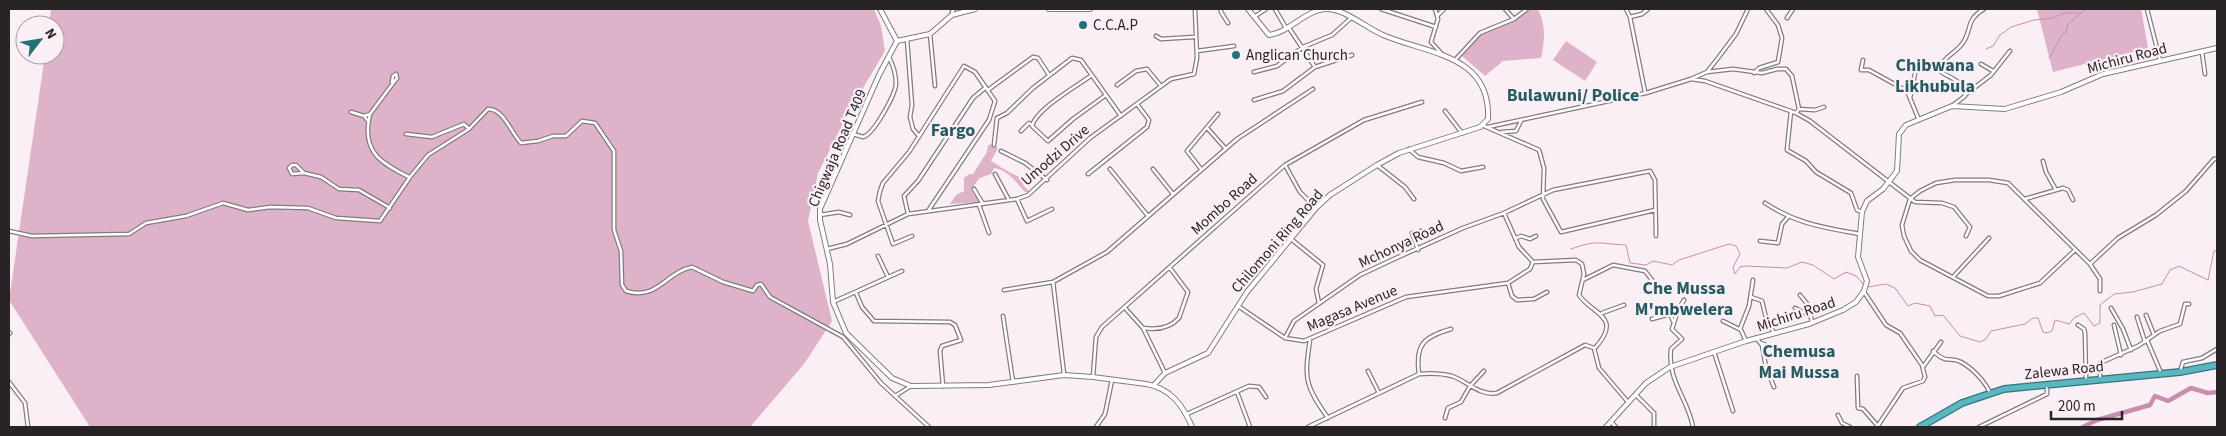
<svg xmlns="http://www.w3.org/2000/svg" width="2226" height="436" viewBox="0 0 2226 436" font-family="'Source Sans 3',sans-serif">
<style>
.green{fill:#deb3c9}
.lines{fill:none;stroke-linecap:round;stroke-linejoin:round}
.stream{stroke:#c98dad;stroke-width:1}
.river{stroke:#c98dad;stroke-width:4.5}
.minor-casing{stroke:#847b7f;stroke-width:5}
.tertiary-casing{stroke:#847b7f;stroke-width:6}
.trunk-casing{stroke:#2e7780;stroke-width:8}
.minor{stroke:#fff;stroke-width:2.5}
.tertiary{stroke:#fff;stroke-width:4}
.trunk{stroke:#5bb6c0;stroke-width:5.5}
.poi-dot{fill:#256f77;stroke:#faeff5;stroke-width:2}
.labels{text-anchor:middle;stroke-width:4.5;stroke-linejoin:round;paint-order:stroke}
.poi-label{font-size:15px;fill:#282426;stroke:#faeff5;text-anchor:start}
.street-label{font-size:15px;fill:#282426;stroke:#faeff5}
.quarter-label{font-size:18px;font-weight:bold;fill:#235c63;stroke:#faeff5}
</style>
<rect width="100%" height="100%" fill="#faeff5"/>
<path class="green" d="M51,9H874L881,26L885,51L850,110L818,173L808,221L832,321L804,364L750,427H90L9,300L45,55H55V25H49Z
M1529,9H1538C1546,26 1545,39 1541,58L1503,61L1485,76L1461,55L1481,33L1511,22Z
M2037,9H2141L2148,48L2053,72Z
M1566,41L1597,62L1585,81L1553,60Z
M993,144L998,148L991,161C999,166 1011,174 1020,177L1024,186L1030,192H1025C1016,182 1008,170 994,168L991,174L980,178L971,189L979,202L950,204L956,195L964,191V178L969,174H973L987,152L988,145Z"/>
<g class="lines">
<path class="stream" d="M1986,49L1993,46L2000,35L2011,27L2034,20L2052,18L2065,13H2081
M2049,58L2062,35L2066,32L2068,24L2086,9
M1571,249C1599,239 1599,244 1626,245L1630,263L1646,265L1653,261L1672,265L1679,260L1729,244L1736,246L1740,254L1733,267L1735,274L1740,267L1746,266L1787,268L1802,262L1813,265L1834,279L1846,272L1856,276L1865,286
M1868,287L1886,284L1895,288L1908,306L1915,303L1930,306L1935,316L1943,315L1960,336L1980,342L1986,339L1991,331L2025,324L2033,318H2038L2043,332L2047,333L2052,331L2055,320L2069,324L2074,318L2084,313L2094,326L2100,323V305L2114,294L2133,292L2162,284L2170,270L2179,266L2208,280L2214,251L2217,250"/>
<path class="river" d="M2083,427L2097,420L2150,405L2155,396L2168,401L2191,388L2208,393L2217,392"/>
<g class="minor-casing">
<path id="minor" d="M1221,9V12L1228,23
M1275,9L1286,28
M1381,9L1436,27
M1435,9L1438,19L1431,42L1442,54
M1505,9L1514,19
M1626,9L1630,17L1645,92
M2147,9L2160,60
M952,12L954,9
M1438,15L1444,9
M1254,17L1266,9
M1630,17L1642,14L1648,9
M1787,18L1793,9
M1289,28L1315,67
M930,34L935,86
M1156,36L1161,39L1194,37
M907,39L912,105L910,117L913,129L919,136
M1197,51L1234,46
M2202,52L2205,74
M1455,60L1480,33L1514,19L1527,9
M1863,60L1861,70H1869L1907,91L1919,120
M1981,64L1993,71
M1254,72L1277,66L1303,47L1332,35L1351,18
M1707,72L1733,69L1762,73L1777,69H1786L1792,76L1799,109
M1754,73L1759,68L1778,62L1782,38L1778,25L1766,9
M1092,75C1077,86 1036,109 1032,126L1048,141L1073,119L1106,95
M1691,79L1707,72L1718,58L1736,34L1748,9
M392,82L393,76L396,74
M1117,85L1136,71L1147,69L1161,86
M988,90L1033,57L1038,58L1049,75
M1965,95L1991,75L2010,51
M1910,98L1917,64
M1254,100L1283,91L1315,67L1352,55
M1952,106L1965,96C1964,81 1952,79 1941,72L1940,66C1946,56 1955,53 1962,44C1973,30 1964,21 1984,9
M1445,111L1462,133
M1791,111L1787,150L1806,161L1816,172L1851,193L1857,210L1862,212
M351,112L364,116L368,121
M1796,113L1799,109L1815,110L1824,107
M370,114C361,151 380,163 409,177
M364,116L370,114L397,78L396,74
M1484,126L1539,150L1544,168L1543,199L1561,232L1655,210
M1488,127L1646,93L1691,79L1705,81L1796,113L1810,121L1915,202L1942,203L1954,207L1970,227L1966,236
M1208,129L1225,148
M1021,131L1029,123L1032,125
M1502,132L1516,131L1521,121
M406,134L432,137L464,124L469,129
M853,134L863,137C874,134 895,95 896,84C896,74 893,65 889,57
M994,145L997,118L1007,113L1033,88L1072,58L1081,60L1121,116
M1409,149L1418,157L1444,163L1461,171L1483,167
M1001,151L1025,163L1047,180
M2043,161L2046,172L2056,190
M1285,165L1300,192L1316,208
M1377,165L1405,187L1414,199
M1110,169L1148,216
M1153,169L1173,194
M1201,169L1187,151L1218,114
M304,173L296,165H292L289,168L292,174L304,173L321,177L339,189L359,190L390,208
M995,174L1009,200
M1088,174L1147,127L1149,120L1137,104
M974,189L983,204
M1017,199L1027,221L1052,209
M2025,199L2063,188L2068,190L2073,200
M1765,203C1797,224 1822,227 1859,234
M979,205L989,233
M1504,213L1519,247L1533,262
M908,214L904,196L918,181L973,98L985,88
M820,215L839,212L850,215
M9,231L32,236L129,234L146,223L186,216L223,203L248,210L270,207L308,208L336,218L380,221L410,177L428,155L469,129L488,109C504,109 511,133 521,143L538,141L553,136H566L582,121L595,123L614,151V230L621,251L622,285L626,291C657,301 666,272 692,267L723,282L753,291L757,285L761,284L770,297L843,337L881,383L929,427
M1412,233L1418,250
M912,236L893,244L878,201L880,191L883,183L909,152L964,66L975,72L995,101L989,120L928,211
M1414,237L1421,231
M1516,238L1521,236L1530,239L1536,236
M1291,239L1323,265L1316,289L1319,303
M1760,241L1778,243L1782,224L1788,217
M827,249L847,244L908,214L1017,199L1028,195L1090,138L1171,79L1194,74L1197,58L1195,9
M2075,250L2040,283L1999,296H1988L1920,260L1911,251L1904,236L1902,225L1910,199L1920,191L1936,183L1955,180H1989L2008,183L2090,264L2100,279V291
M878,256L888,277
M1533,262L1576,260L1582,264L1584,274L1579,295C1591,314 1624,316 1595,348
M2090,264L2118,238L2156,215L2186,191L2214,159H2217
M1953,277L1989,238
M1583,280L1613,265L1645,271L1652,280
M1508,283L1512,296L1517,300L1534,299L1547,292
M1004,290L1053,282
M1864,292L1886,325L1900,333L1922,365L1925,377L1923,381L1903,388L1877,427
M856,293L862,307L874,321L950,322L955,325L961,340L942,346L940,351L943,386
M1800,295L1809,306L1812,323
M1751,297L1762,301L1766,318L1774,333
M1684,300L1678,310L1672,329L1682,339L1671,349C1667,380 1688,399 1693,427
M833,302L902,271
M1238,306L1285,338L1304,341L1406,297L1508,283L1530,269L1533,262
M1125,308L1143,328L1165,373
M1795,308L1811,316
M2111,308L2123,329L2131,350
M1602,313L1624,305
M2146,315L2154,335
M1003,316L1013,382
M2137,317L2145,342
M1652,319L1670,314L1673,321
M1723,321L1741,330L1746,341
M2078,325L2084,329L2085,333L2086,379
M2114,325L2121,355
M1143,328C1156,330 1170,328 1179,318L1188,292L1170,268
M1740,329L1749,306L1753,280
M9,334L10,333
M1285,338L1294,321L1360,275L1394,259L1463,228L1504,213L1553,190L1650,171L1655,180L1656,236
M1756,338L1762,345L1766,367L1774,387
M1310,340C1304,379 1305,386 1328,418
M2147,340L2161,373
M1761,343L1792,356L1799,355
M1933,351C1948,365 1949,356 1961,362C1972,368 1985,381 1990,393
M1714,352L1733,411
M1923,367L1941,342
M1368,371L1379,393
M2180,372L2183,362L2202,358L2217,349
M1064,374L1053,282L1107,252L1237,139L1313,89
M1419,374C1415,345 1423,337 1451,329
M1857,376L1858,408L1863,409L1877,425
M1093,377L1096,337L1102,327L1285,165L1364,120L1422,102
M2100,379V363L2138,346L2160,331L2180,324L2185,304H2189
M9,382L25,403L28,427
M1237,392L1250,427
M1636,395L1654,413V427
M895,396L911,386
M1187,414L1249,386L1259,387L1266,397
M1838,415L1842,423L1850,427
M1445,418L1448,408L1461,402L1470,386L1484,371
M1611,422L1616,427
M1096,427L1105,414L1112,380
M1308,427L1419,374C1430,373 1441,373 1452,376C1467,381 1479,396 1497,393L1585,345L1594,348L1599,368L1628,402
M1979,427L2047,394V385"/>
</g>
<g class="tertiary-casing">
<path id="tertiary" d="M880,9L897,41L879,75L820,209V220L830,264L833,302L846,333L892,378L911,386L989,385L1064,375L1093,377L1146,384C1170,388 1183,405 1192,427
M1049,9H1090
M897,41L930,34L952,15L975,9
M1154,385L1165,373L1208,353L1247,292L1316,208L1330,195L1377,165L1399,153L1480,127L1488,119C1491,54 1427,54 1383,35C1366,28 1347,10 1328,9C1307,8 1289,33 1269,35L1248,9
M1606,427L1646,383L1670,367L1746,341L1809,324L1843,310L1856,302L1864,291L1867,281L1858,257L1862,212L1867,201L1883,189L1897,171L1899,134L1906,125L1952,106L2005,109L2061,92L2103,74L2217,48"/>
</g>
<g class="trunk-casing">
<path id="trunk" d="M1920,427L1962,403L2004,389L2180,372L2217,365"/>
</g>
<use href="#minor" class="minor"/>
<use href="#tertiary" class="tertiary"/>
<use href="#trunk" class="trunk"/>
</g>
<g class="poi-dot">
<circle cx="1083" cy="25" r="5"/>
<circle cx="1236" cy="55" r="5"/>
</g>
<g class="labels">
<g class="poi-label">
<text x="1093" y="30">C.C.A.P</text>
<text x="1246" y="60">Anglican Church</text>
</g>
<g class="street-label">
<text transform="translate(2127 58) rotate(-15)" y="5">Michiru Road</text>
<text transform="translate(837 148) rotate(-67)" y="5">Chigwaja Road T409</text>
<text transform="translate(1055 155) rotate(-41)" y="5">Umodzi Drive</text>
<text transform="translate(1224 204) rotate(-42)" y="5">Mombo Road</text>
<text transform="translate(1277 241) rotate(-49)" y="5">Chilomoni Ring Road</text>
<text transform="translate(1401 244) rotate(-25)" y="5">Mchonya Road</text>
<text transform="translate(1352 308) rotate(-23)" y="5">Magasa Avenue</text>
<text transform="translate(1796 314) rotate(-18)" y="5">Michiru Road</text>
<text transform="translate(2064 370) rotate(-6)" y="5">Zalewa Road</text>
</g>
<g class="quarter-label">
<text x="1935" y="71">Chibwana<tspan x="1935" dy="21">Likhubula</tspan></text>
<text x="1573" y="101">Bulawuni/ Police</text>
<text x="953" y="136">Fargo</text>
<text x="1684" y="294">Che Mussa<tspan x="1684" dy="21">M'mbwelera</tspan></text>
<text x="1799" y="357">Chemusa<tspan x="1799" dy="21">Mai Mussa</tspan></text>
</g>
</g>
<rect width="2226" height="436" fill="none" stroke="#282426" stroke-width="20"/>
<g transform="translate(40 40) rotate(59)"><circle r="24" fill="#faeff5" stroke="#a69ea2"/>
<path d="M0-4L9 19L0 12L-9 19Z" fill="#256f77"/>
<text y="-8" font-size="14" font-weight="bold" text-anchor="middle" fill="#282426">N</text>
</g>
<path d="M2051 411v8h71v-8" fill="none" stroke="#282426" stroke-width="2.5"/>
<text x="2058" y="411" font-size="15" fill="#282426" stroke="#faeff5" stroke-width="4" paint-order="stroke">200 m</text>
</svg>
